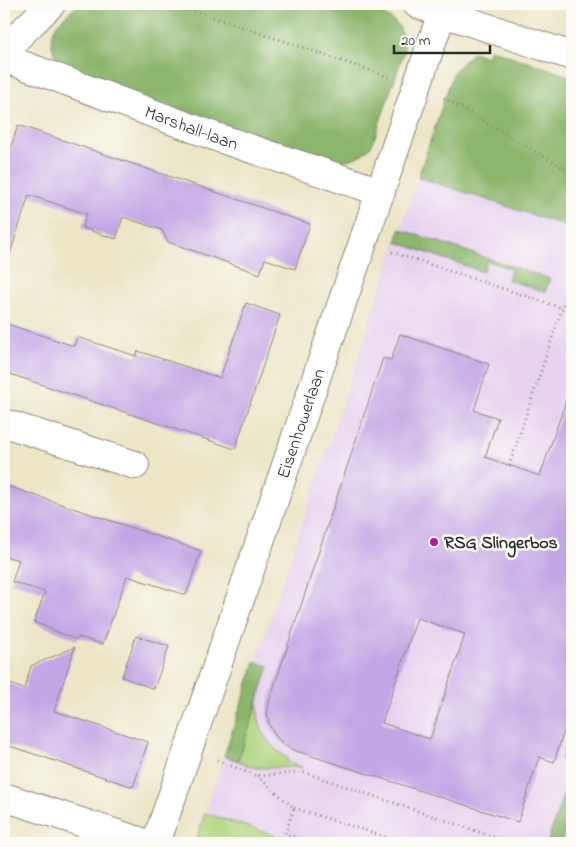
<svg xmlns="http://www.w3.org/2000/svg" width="576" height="847" viewBox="0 0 576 847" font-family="'Indie Flower',sans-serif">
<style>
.built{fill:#e7d2ef}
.green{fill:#afd47d;stroke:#6d8054}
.forest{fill:#8bb66c;stroke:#5b704c}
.building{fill:#c3a6e5;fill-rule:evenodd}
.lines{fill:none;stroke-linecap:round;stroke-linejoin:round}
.minor-casing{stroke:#8c8879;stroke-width:30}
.path{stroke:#8c8879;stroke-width:3;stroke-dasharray:1 4;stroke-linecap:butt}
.minor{stroke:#fff;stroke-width:28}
.poi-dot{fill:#b5179e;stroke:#fdfcf7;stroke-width:2}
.labels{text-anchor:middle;stroke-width:5;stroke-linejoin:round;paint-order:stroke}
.street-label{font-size:18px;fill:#2b2b2b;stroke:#fdfcf7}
.poi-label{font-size:18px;font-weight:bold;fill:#2b2b2b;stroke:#fdfcf7;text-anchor:start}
</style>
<rect width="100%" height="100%" fill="#fdfcf7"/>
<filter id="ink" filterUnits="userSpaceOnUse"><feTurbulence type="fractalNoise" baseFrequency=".02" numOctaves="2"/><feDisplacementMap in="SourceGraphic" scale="10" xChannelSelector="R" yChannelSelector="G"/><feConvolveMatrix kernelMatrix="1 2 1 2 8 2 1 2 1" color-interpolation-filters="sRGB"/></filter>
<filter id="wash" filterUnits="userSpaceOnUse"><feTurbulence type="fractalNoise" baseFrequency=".0096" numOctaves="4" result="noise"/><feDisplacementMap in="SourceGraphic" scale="20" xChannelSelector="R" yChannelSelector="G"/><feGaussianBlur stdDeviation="1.12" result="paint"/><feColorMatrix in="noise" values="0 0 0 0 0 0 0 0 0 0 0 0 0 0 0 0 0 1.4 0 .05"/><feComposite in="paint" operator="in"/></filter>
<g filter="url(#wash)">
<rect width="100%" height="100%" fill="#ece6c7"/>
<path class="built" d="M418,177L572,228V843H298L205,813Z"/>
<path class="green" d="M258,700C256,726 265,745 288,758L287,762L302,767L256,768L238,761Z
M205,813L298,843H195Z"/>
<path class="forest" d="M79,4H352C380,13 407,16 404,52L372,145C358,161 344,162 324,159L69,72C55,61 46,44 56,26C61,18 72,11 79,4Z
M490,49L572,77V228L418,177L454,71L473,52L487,57Z
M400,229L550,279L545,292L508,280L511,269L487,261L483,272L396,242Z
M255,662L269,666L238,761L224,756Z
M572,727V764L561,760Z
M571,772L572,810L561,843H547Z"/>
<g id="blocks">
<path class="building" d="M18,125L310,224L295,269L265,259L260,274L168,242L162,230L123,217L116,239L82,228L87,214L29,195L9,257L4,256V168Z
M246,303L280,315L235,449L4,372V323L74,346L77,337L136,356L138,351L220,378Z
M400,334L489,364L474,410L498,418L485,457L540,476L568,395L572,396V706L554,762L539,757L518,822L293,750L282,743L274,734L269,724L267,713L269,702L383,358L391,360ZM417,618L465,634L430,739L382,723Z
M4,485L201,551L186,595L127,576L103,644L78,637L77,640L34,622L45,592L12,582L19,560L4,556Z
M136,636L169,646L154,689L122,677Z
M75,647L54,711L148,742L133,787L4,744V682L24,689L31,666Z"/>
</g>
</g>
<g filter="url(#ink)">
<use href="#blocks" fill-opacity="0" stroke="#8c8879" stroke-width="1"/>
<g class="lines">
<g class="minor-casing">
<g id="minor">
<path d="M417,4L572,56"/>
<path d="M4,50L51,4"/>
<path id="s1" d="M4,58L219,138L381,192"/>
<path d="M4,423L135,465"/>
<path d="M4,797L145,843"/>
<path id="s2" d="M156,843L445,4"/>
</g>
</g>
<path class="path" d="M175,4L389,77
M444,98L572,173
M392,252L562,308
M509,466L572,279
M217,760L256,776L303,772L512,843
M257,776L294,808L285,834L314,843
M294,808L405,843"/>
<use href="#minor" class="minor"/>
</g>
</g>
<circle class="poi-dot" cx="434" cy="542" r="5"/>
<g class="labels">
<g class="street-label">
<text dy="6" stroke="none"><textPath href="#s1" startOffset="200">Marshall-laan</textPath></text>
<text dy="6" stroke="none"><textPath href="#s2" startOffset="444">Eisenhowerlaan</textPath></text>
</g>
<g class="poi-label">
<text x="444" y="548">RSG Slingerbos</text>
</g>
</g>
<rect width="576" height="847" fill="none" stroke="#fdfcf7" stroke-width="20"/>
<path d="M394 45v8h96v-8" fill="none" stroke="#2b2b2b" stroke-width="2.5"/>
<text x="401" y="45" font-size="15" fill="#2b2b2b" stroke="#fdfcf7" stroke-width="4" paint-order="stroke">20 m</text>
</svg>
